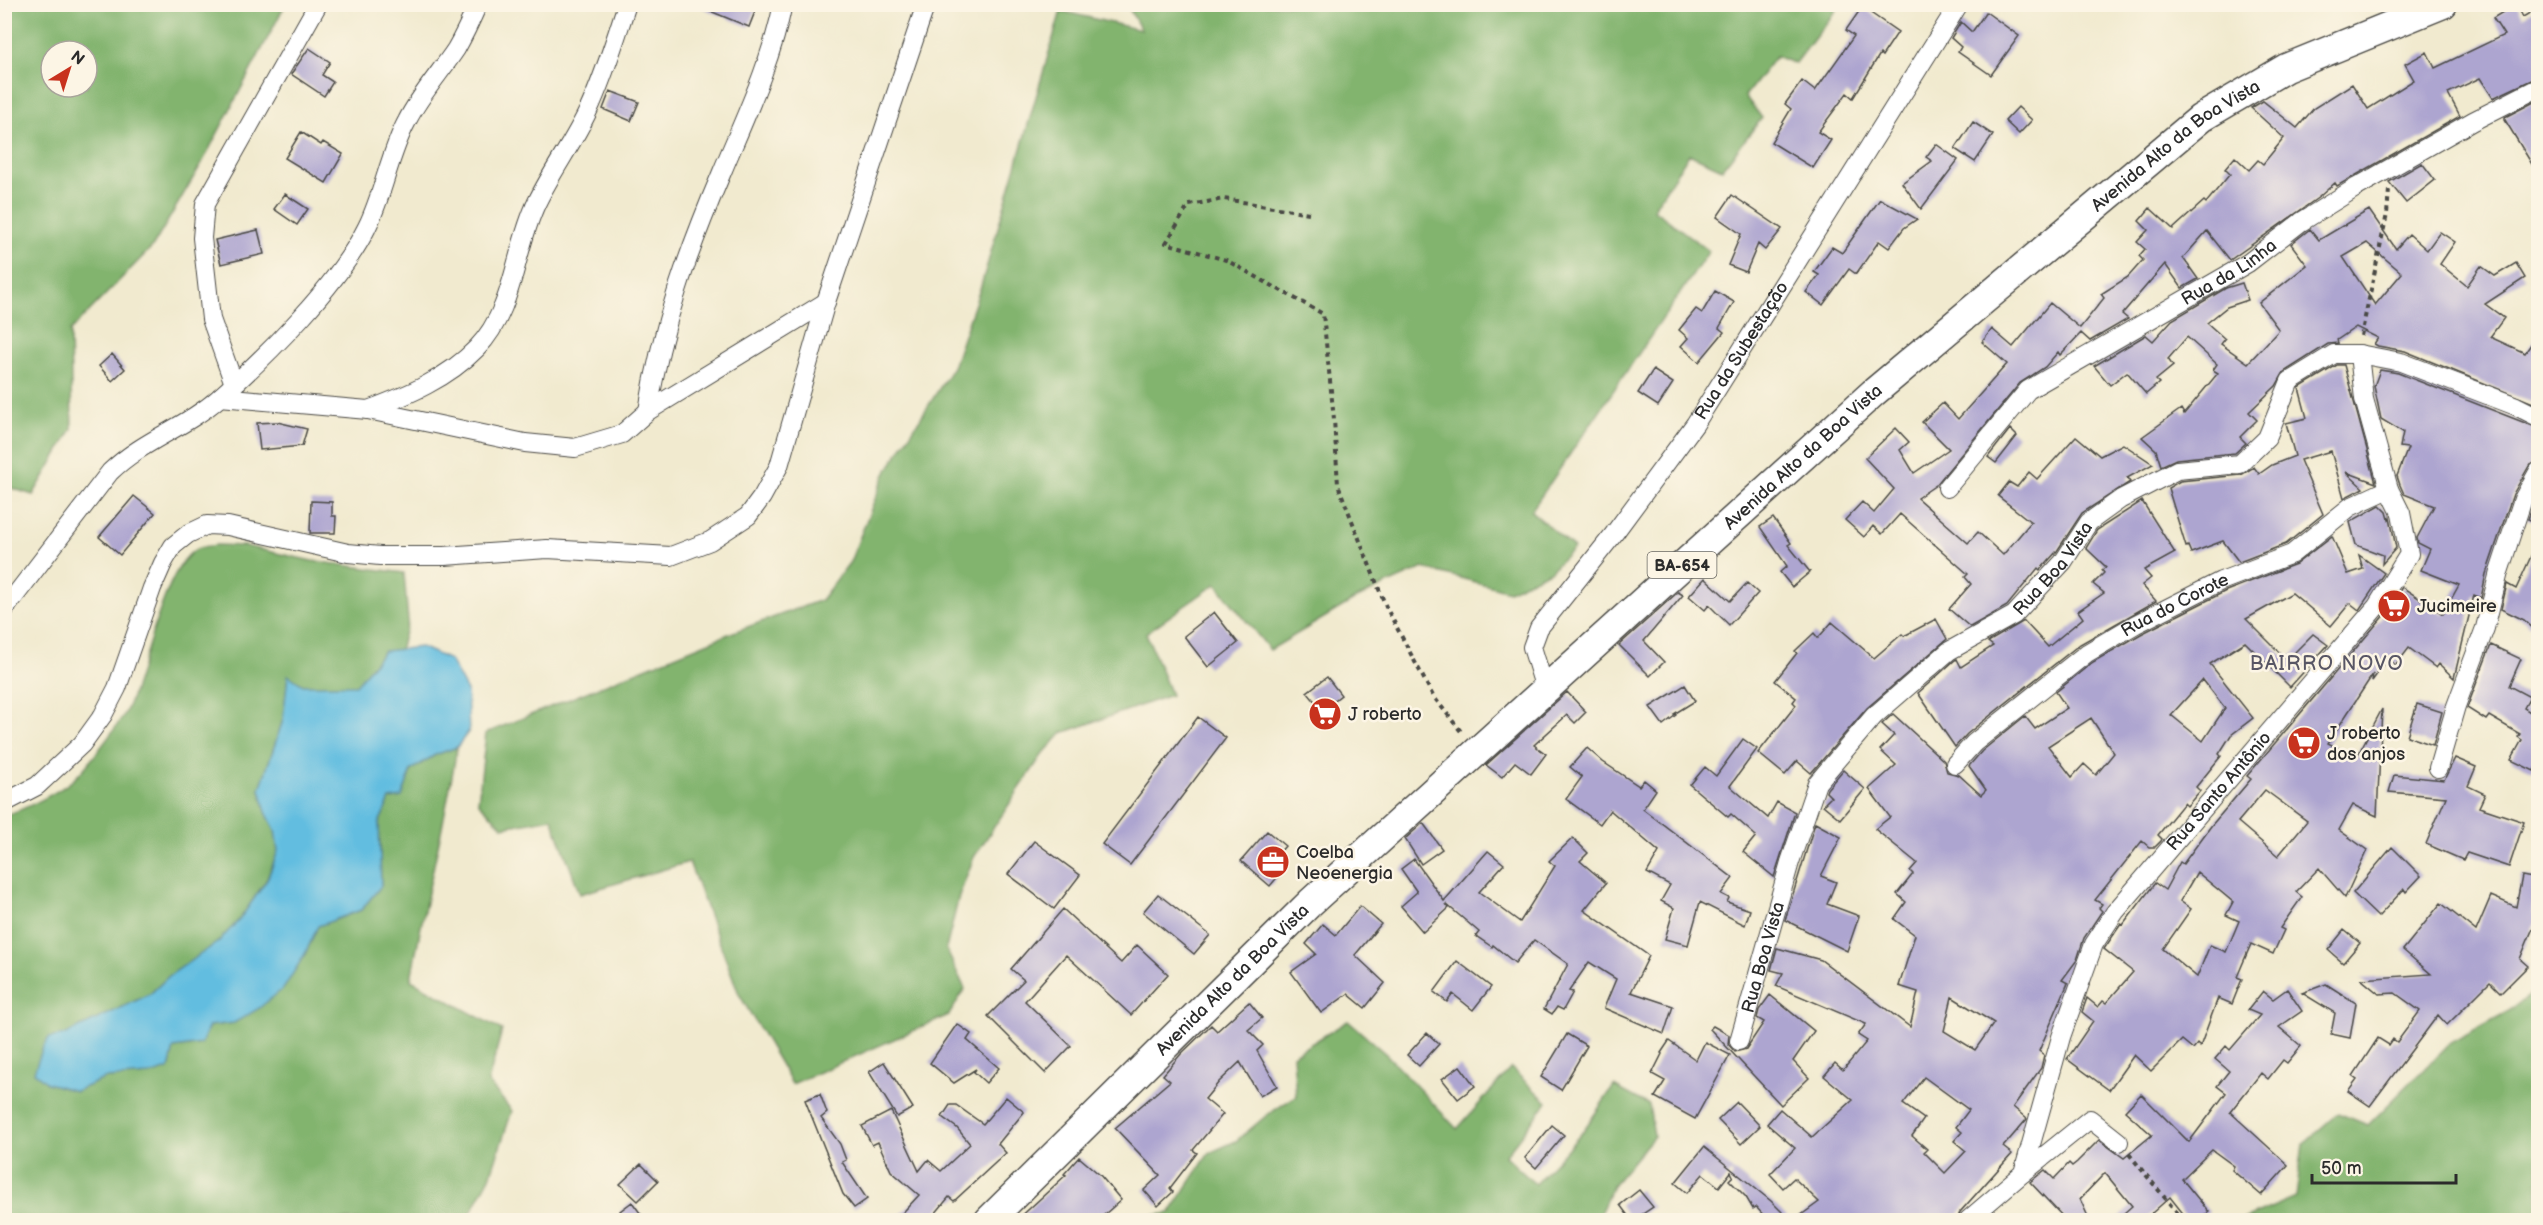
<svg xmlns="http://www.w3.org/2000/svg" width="2543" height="1225" viewBox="0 0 2543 1225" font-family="'Balsamiq Sans',sans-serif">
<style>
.forest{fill:#82b46e;stroke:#56704c;stroke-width:1.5;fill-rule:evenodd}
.water{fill:#62bde0;stroke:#467486;stroke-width:1.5}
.building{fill:#ada5d0;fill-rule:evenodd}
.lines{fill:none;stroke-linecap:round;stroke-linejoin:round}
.minor-casing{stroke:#494844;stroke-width:20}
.primary-casing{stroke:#494844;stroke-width:31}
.path{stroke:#494844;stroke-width:4;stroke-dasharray:4.5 4.5;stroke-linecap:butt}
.minor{stroke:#fff;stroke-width:18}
.primary{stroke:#fff;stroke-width:28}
.labels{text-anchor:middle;stroke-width:5;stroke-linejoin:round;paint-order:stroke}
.shield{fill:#fcf5e5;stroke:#6a6863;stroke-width:1.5}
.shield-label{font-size:16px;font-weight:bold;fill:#2b2b2b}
.street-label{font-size:18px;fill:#2b2b2b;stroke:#fcf5e5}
.poi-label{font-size:18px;fill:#2b2b2b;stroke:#fcf5e5;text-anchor:start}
.neighbourhood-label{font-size:20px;letter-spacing:1.5px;fill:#585665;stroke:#fcf5e5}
</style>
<rect width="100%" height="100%" fill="#fcf5e5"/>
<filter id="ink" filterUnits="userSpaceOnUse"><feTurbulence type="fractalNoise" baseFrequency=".0167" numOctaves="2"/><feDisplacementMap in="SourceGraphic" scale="12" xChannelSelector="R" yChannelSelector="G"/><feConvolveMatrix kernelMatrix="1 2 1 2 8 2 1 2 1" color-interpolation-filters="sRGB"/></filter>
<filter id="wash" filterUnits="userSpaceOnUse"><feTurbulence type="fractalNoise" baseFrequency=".008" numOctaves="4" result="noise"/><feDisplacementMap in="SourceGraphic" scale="24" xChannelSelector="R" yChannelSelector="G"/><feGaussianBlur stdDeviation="1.35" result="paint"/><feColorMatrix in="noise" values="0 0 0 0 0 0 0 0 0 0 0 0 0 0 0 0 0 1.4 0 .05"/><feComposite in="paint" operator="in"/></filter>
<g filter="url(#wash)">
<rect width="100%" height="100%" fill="#f1eacf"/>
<path class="forest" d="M5,4L285,5L202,163L153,246L70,331L72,429L33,495L5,486ZM51,51H87V87H51Z
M1127,5H1840L1795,64L1776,56L1745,96L1762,118L1722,169L1689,154L1653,209L1709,251L1531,511L1574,548L1550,571L1509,591L1423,568L1357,598L1270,650L1216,584L1146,633L1171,695L1062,733L1042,755L974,857L959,896L946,949L965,989L949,1015L792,1084L739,994L689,862L580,894L552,818L503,827L478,802L486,733L731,633L821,600L850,562L885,474L953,367L981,286L1061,11L1141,30Z
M217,545L245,546L312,561L404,573L408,621L400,650L384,651L356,686L303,685L288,676L283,720L260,789L266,812L275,830L278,851L267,879L240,919L218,942L169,976L150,994L64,1035L49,1038L47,1083L76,1091L106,1078L149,1075L169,1069L174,1048L201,1044L209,1026L234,1023L305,954L318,926L361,910L381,886L379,823L390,799L402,797L411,770L435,755L457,747C445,825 424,901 411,980L502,1030L488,1082L512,1111L490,1177L467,1220H5L4,815C23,811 63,790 76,777C86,768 120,723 126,711C145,672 162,571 195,550C201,546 211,546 217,545Z
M2538,988V1220H2242L2296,1197L2303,1144L2338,1113L2368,1125L2450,1043L2509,1011Z
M1348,1021L1387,1055L1457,1129L1511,1068L1547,1102L1505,1156L1535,1184L1581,1134L1614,1086L1649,1105L1654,1136L1613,1185L1597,1220H1120L1170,1213L1209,1153L1236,1141L1267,1115L1296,1096L1293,1055Z"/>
<path class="water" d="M421,647L450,660L467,691L469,731L457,747L435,755L411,770L402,797L390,799L379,823L381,886L361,910L318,926L305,954L284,988L258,1009L234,1023L209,1026L201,1044L174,1048L169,1069L149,1075L106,1078L76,1091L47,1083L34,1072L43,1047L49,1038L64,1035L150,994L169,976L218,942L240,919L267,880L278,851L275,830L266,812L260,789L283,720L288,675L303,685H356L384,651Z"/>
<g id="blocks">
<path class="building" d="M693,4H758L749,27Z
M2516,4L2523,17L2538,8V77L2493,98L2480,78L2448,93L2460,116L2337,186L2335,183L2319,197L2230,260L2207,231L2183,258L2198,279L2182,288L2165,264L2122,314L2128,319L2090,341L2081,333L2060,355L2058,352L2045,367L2020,383L1936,485L1917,498L1968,543L1978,532L2003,555L2031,522L1998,496L2009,482L2017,487L2029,472L2037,479L2076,436L2100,456L2123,444L2153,464L2127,478L2130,482L2082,513L2057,551L2040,570L2038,568L2007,606L1970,627L1949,609L1971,584L1965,577L1968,574L1900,514L1882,534L1873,526L1864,537L1845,520L1862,502L1874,513L1894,489L1865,458L1896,428L1909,442L1900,450L1914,473L1949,449L1922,422L1943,403L1958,419L2007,364L1982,342L1992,329L2013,347L2050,303L2080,328L2104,298L2101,294L2128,277L2143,260L2139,256L2145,249L2137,242L2148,230L2139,221L2150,208L2173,229L2204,201L2206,203L2230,174L2225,169L2235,157L2249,170L2258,160L2263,164L2284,138L2251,108L2263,101L2297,128L2314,108L2352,84L2368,109L2414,80L2405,64L2427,52L2435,68L2504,35L2493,18Z
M1862,7L1898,32L1882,56L1880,54L1853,98L1847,93L1818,132L1831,140L1813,168L1771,142L1791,109L1785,104L1802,81L1815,91L1854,36L1846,30Z
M1986,12L2019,36L1991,75L1958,52L1961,47L1951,38L1961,22L1972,32Z
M309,48L330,62L322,75L333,82L324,96L291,74Z
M610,91L639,102L631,121L603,109Z
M2538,100V174L2505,120V117Z
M2018,107L2032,120L2019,134L2005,121Z
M1973,122L1993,135L1975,162L1955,149Z
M301,132L321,145L323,142L343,154L326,183L285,158Z
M1936,144L1958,160L1921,209L1902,183L1932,161L1926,157Z
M2422,163L2435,180L2406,203L2389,182Z
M285,194L308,209L297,225L274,209Z
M1732,195L1782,229L1765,250L1758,244L1746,272L1728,265L1741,234L1717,217Z
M1880,199L1917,219L1904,228L1889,248L1879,241L1856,274L1849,269L1823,305L1806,292L1819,275L1814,272L1832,247L1842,253Z
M2369,210L2396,249L2409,234L2427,250L2440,232L2455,242L2440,264L2467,286L2481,266L2495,276L2516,263L2525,278L2485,304L2504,318L2490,337L2525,353L2538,334V405L2405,351L2378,346L2374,344L2378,338L2356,327L2337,340L2338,343L2328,344L2284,372L2276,386L2249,412L2257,420L2240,437L2246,443L2235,453L2176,459L2161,466L2156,450L2142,437L2181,409L2184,414L2218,373L2213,370L2217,364L2187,337L2168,359L2173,366L2156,380L2159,383L2146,394L2127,372L2110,385L2094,366L2146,335L2153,341L2172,320L2226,288L2242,283L2248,300L2227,307L2207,323L2225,339L2221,344L2248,363L2279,330L2259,303L2307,265L2291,244L2310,229L2319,240ZM2367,243L2402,273L2375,305L2343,257Z
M258,230L264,254L221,264L215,240Z
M1715,291L1734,302L1719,328L1724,332L1699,362L1681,346L1688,338L1679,330L1696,309L1702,313Z
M112,354L125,369L112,381L99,366Z
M2337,365H2344L2376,483L2346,472L2363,488L2344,498L2331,451L2300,460L2323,514L2286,544L2239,562L2223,541L2191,553L2188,546L2186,547L2168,488L2180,481L2241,475L2254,467L2259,474L2272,465L2295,456L2286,423L2307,418L2299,388Z
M1653,370L1673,383L1658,406L1638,393Z
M2380,370L2398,373L2538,428V461L2529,466L2513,494L2486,574L2481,598L2474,595L2454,678L2439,664L2436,668L2409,648L2396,665L2388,659L2372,681L2373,674L2328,743L2356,758L2382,709L2377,816L2353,805L2339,830L2367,850L2345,898L2319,868L2296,892L2302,897L2280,928L2284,930L2273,954L2251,944L2237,977L2242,979L2232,1004L2218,998L2200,1047L2197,1044L2193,1049L2182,1040L2151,1071L2134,1055L2109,1090L2067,1059L2093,1021L2082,1012L2087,998L2098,1007L2103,1001L2106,1003L2133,972L2104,949L2121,924L2123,925L2155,883L2165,890L2180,862L2183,864L2211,826L2251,779L2247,776L2386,613L2402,587L2443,614L2459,585L2421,570L2430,549L2418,543L2417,538L2434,506L2404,494L2400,485L2397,476L2408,448L2400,447L2403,432L2381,419L2374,386ZM2265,790L2307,821L2278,856L2238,822ZM2197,872L2233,902L2226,915L2239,921L2226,952L2210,945L2197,977L2163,949L2191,909L2180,901Z
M277,422L307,429L302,446L260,450L257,423Z
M2010,429L2017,436L1996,463L1988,457Z
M2538,494V523L2528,519Z
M134,496L155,513L120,555L99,537Z
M311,501L332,502V516H336L335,533H310Z
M2142,501L2175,553L2144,570L2151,578L2142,585L2156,601L2080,644L1967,734L1955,747L1918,693L1955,660L1957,659L1961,667L1993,646L1988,642L2024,621L2048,647L2083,618L2078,611L2104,593L2093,584L2104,573L2102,570L2106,567L2086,548L2097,530Z
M2380,505L2387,512L2389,519L2390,517L2396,548L2382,564L2383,555L2356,545L2350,522Z
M1773,518L1791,543L1788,545L1810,572L1792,587L1780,572L1787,566L1760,527Z
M2332,536L2348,574L2363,569L2359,555L2384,573L2359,610L2350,603L2331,626L2292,593L2246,619L2287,660L2313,634L2328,645L2290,687L2245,642L2210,664L2253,718L2231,735L2219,754L2221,756L2196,787L2200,791L2187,806L2184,803L2158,835L2162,839L2161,841L2155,847H2149L2142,841L2095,900L2102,904L2099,908L2102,911L2084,938L2077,960L2062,980L2068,983L2039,1051L2044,1055L2041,1068L2013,1107L2027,1119L2003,1147L2012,1154L1960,1212L1957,1221H1793L1819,1202L1794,1178L1783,1188L1770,1174L1795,1148L1767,1124L1780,1109L1812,1137L1853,1100L1824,1076L1835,1063L1843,1070L1867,1041L1858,1035L1866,1024L1776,986L1783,973L1771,970L1777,948L1821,960L1910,1027L1918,992L1899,986L1915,935L1894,919L1906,902L1897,894L1913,874L1910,871L1917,863L1875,829L1890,817L1869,789L1896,765L1880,750L1894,735L1882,724L1893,714L1944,761L1947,772L1959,775L1981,795L1986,790L1969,766L1982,751L2025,716L2035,729L2067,708L2056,692L2093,662L2141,634L2226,591L2296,564ZM2203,680L2225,708L2203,741L2171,715ZM2091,718L2114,753L2096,775L2084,764L2072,777L2048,746ZM1952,997L1994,1023L1975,1050L1944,1031ZM1924,1077L1969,1110L1956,1127L1962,1132L1954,1141L1966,1151L1945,1173L1924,1152L1927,1149L1912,1136L1924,1119L1903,1104Z
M2538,541V633L2524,620L2501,609L2507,584L2516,589Z
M1705,578L1730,601L1747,583L1758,593L1729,625L1709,605L1705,610L1689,596Z
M1678,592L1683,595L1644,641L1664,662L1650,676L1619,645Z
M1214,612L1238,643L1208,667L1184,636Z
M1936,619L1947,639L1867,708L1811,773L1797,761L1785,775L1758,753L1796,705L1793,702L1796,698L1775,681L1797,653L1795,651L1814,633L1818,638L1832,622L1874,658L1902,634L1904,636Z
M2491,645L2521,659L2509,686L2530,697L2524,708L2538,717V762L2534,771L2511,760L2522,740L2518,737L2520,734L2489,716L2486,720L2467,708Z
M1327,677L1341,695L1322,710L1307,692Z
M1685,685L1695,701L1674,714L1676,715L1663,725L1650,707Z
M1567,692L1586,712L1575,723L1567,715L1534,745L1546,754L1531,774L1515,762L1502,777L1486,765Z
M2417,704L2442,712L2433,745L2407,736Z
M1198,717L1226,738L1130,865L1102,844Z
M1743,739L1757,749L1730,786L1768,818L1777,802L1795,812L1774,877L1743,852L1756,836L1731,814L1728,817L1690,785L1705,767L1716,776Z
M1587,748L1603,762L1639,786L1644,780L1656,790L1643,809L1733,878L1721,894L1729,898L1727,902L1750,910L1745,925L1700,902L1688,945L1665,939L1674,908L1661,901L1670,885L1647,873L1659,852L1610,810L1600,824L1566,799L1582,777L1570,767Z
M2455,758L2476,767L2468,786L2485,794L2479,807L2524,822L2509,867L2467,853L2463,860L2426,844L2446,797L2389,792L2394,775L2444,780Z
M1843,770L1865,789L1840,819L1823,805L1831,797L1826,792L1827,789Z
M1423,823L1442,849L1421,864L1405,839Z
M1815,823L1841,837L1821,876L1836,882L1827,904L1859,916L1847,951L1785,920Z
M1267,831L1285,846L1274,859L1285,868L1270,886L1241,861Z
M1573,838L1588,853L1580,861L1606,883L1584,910L1649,956L1631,992L1673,1006L1664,1034L1604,1008L1616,979L1589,962L1569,991L1573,992L1563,1010L1557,1007L1552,1014L1544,1009L1568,964L1534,940L1515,963L1493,945L1492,947L1476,936L1479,932L1446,904L1449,908L1423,932L1401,906L1417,892L1401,869L1414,859L1444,901L1488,851L1504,864L1479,892L1520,922L1555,866L1549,861Z
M1034,841L1080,875L1054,909L1008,874Z
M2392,847L2421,876L2406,892L2404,889L2378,917L2353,893Z
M2522,876L2538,879L2533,913L2538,916L2520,959L2528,966L2501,993L2490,982L2447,1025L2438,1015L2370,1106L2348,1091L2357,1079L2353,1076L2378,1038L2389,1045L2393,1039L2397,1042L2420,1011L2395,993L2379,994L2361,979L2431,974L2403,950L2441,903L2476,931L2491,896L2516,907Z
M1158,894L1210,935L1194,954L1143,912Z
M1360,906L1381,924L1355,955L1385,983L1365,1008L1348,994L1321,1013L1291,972L1316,954L1306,944L1323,924L1336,935Z
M1063,909L1121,963L1137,945L1168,974L1131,1015L1066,955L1025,1001L1071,1046L1045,1073L988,1016L1024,980L1011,969Z
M2344,930L2360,943L2343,963L2328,950Z
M1457,961L1491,987L1473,1010L1453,994L1447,1002L1434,992Z
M2326,984L2356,1003L2350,1038L2331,1034L2335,1013L2302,993Z
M2287,989L2302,1011L2279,1027L2301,1046L2287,1063L2283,1060L2268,1079L2261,1073L2230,1112L2288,1165L2261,1195L2232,1170L2234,1166L2212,1150L2182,1179L2209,1212L2198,1221H2189L2170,1197L2143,1221H2115L2132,1206L2105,1173L2080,1199L2090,1221H2067L2030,1182L2045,1170L2054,1179L2069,1163L2072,1166L2077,1162L2099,1140L2124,1158L2152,1135L2125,1111L2141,1094L2189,1142L2226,1093L2217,1086L2229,1071L2215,1059L2226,1046L2230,1050L2260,1015L2248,1010L2263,991L2273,999Z
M1770,995L1814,1031L1793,1061L1809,1078L1781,1105L1710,1029L1713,1026L1729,1035L1728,1044L1735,1052L1746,1049L1764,1022L1757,1018L1759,1010Z
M1249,1002L1262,1018L1248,1030L1263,1045L1257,1051L1277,1086L1260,1096L1240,1062L1219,1082L1205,1099L1223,1114L1193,1150L1197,1153L1170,1188L1173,1192L1158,1206L1144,1190L1160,1175L1115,1128L1170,1081L1163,1075L1181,1054L1211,1025L1217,1031Z
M957,1024L971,1034L967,1040L999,1068L986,1083L974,1072L976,1069L954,1083L930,1063Z
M1427,1033L1439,1044L1419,1066L1407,1055Z
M1567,1034L1587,1046L1561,1090L1541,1077Z
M1669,1041L1696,1060L1705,1042L1730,1055L1695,1119L1655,1097L1665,1081L1652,1074L1662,1054L1661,1053Z
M884,1062L913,1108L897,1117L869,1072Z
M1460,1066L1475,1086L1458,1099L1442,1079Z
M820,1094L827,1113L821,1118L840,1144L846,1160L842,1162L867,1199L854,1208L843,1194L805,1100Z
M1006,1097L1024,1112L998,1144L1006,1153L954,1201L949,1197L929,1221H895L919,1195L891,1171L878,1142L872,1145L862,1126L891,1111L919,1171L928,1160L941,1171L970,1144L957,1128L942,1117L950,1105H956L983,1124Z
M1737,1102L1760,1126L1741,1144L1718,1120Z
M1552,1125L1564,1135L1536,1168L1525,1158Z
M1704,1147L1771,1201L1791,1221H1769L1756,1207L1753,1209L1746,1197L1729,1180L1733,1176L1731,1172L1719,1187L1703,1174L1687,1193L1675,1183Z
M1079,1157L1100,1175L1121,1200L1097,1221H1016L1066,1175L1064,1174Z
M641,1164L658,1181L638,1201L620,1184Z
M1639,1190L1653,1207L1632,1221L1620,1205Z
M632,1202L646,1221H627L620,1211Z"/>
</g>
</g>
<g filter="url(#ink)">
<use href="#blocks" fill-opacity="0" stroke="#494844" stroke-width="1.5"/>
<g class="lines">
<g class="minor-casing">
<g id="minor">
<path d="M234,384L211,319L202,238L205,204L318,4"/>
<path d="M220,397L368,410L525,443L575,448L622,434L648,411L826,302"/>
<path d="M368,410C408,395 447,379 477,348C515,309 514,249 537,202C552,171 573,143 588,111C604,77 615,40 627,4"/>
<path d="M648,411C662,324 688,252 722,172C745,117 771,63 783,4"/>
<path id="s1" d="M1947,488L2028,390L2248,263L2301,222L2357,187L2473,121L2538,88"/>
<path d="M4,610L110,472C143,440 185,428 219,398C267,356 339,284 367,227C384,193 389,154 407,121C420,95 440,73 456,49C464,35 471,20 478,4"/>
<path id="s2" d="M1545,689L1532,647L1539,628L1613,535L1695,424L1959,4"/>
<path id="s3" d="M1955,764L1974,743L2087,653L2136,624L2221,581L2292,554L2350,507L2389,489"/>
<path d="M2438,768L2456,706L2485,628L2499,572L2523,499L2538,472"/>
<path d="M4,803L37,786L82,744L103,715L117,688L152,588L163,563L173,546L188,534L207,525L228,526L348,553L380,556H444L547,549L671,556L710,541L748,516L762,497L779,466L826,302L926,4"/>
<path id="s4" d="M1739,1041L1790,862L1817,783L1874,716L1949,651L2014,615L2063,562L2089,522L2121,499L2177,470L2240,464L2267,438L2290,381L2334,354H2359L2401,362L2516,406L2538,417"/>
<path d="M2023,1173L2090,1119L2119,1142"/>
<path id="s5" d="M1968,1220L2023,1173L2061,1037L2094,944L2115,912L2377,606L2409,554L2401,513L2389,489L2364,399L2359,354"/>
</g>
</g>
<g class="primary-casing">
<g id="primary">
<path id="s6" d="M989,1220L1311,902L1873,393L2201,118L2286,68L2443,4"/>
</g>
</g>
<path class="path" d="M1309,213L1224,199L1189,205L1166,243L1226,260L1323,314L1334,419L1338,485L1386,607L1433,696L1463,734
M2361,336L2387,214L2389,190
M2129,1154L2183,1220"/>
<use href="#minor" class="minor"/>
<use href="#primary" class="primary"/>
</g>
</g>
<defs>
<g id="supermarket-disc" transform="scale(1.725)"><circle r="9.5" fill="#c8321e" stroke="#fcf5e5"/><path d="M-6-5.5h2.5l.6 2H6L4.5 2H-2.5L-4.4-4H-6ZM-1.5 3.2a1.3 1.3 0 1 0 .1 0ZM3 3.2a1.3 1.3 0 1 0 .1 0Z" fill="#fff"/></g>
<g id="office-disc" transform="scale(1.725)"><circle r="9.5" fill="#c8321e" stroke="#fcf5e5"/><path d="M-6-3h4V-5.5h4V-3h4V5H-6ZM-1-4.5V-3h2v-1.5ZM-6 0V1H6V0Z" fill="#fff"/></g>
</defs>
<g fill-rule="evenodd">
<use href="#supermarket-disc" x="2394" y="606"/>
<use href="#supermarket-disc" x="1325" y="714"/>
<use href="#supermarket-disc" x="2304" y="743"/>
<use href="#office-disc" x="1273" y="862"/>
</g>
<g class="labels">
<rect class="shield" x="1647.5" y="552" width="69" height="26" rx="4.5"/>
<g class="shield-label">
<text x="1682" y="571">BA-654</text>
</g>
<g class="street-label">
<text dy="6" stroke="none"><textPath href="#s6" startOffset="1602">Avenida Alto da Boa Vista</textPath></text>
<text dy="6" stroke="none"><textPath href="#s1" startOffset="360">Rua da Linha</textPath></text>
<text dy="6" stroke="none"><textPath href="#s2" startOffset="408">Rua da Subestação</textPath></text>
<text dy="6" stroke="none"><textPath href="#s6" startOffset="1116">Avenida Alto da Boa Vista</textPath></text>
<text dy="6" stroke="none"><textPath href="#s4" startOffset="592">Rua Boa Vista</textPath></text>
<text dy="6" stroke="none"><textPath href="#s3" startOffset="273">Rua do Corote</textPath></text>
<text dy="6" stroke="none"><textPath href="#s5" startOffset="510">Rua Santo Antônio</textPath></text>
<text dy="6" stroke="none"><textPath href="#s4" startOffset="87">Rua Boa Vista</textPath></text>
<text dy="6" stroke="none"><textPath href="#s6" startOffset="342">Avenida Alto da Boa Vista</textPath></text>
</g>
<g class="poi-label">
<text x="2417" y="612">Jucimeire</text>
<text x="1348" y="720">J roberto</text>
<text x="2327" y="739">J roberto<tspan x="2327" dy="21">dos anjos</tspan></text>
<text x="1296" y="858">Coelba<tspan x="1296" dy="21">Neoenergia</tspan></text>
</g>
<g class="neighbourhood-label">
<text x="2327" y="670">BAIRRO NOVO</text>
</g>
</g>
<rect width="2543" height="1225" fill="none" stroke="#fcf5e5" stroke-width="24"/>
<g transform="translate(69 69) rotate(38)"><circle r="28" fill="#fcf5e5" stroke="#a8a49b" stroke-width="1.5"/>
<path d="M0-4.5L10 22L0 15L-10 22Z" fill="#c8321e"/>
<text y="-9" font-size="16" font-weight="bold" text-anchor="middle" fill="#2b2b2b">N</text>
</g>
<path d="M2312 1174v9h144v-9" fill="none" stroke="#2b2b2b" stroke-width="3"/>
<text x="2321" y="1174" font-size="18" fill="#2b2b2b" stroke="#fcf5e5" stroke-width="4.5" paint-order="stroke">50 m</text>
</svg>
